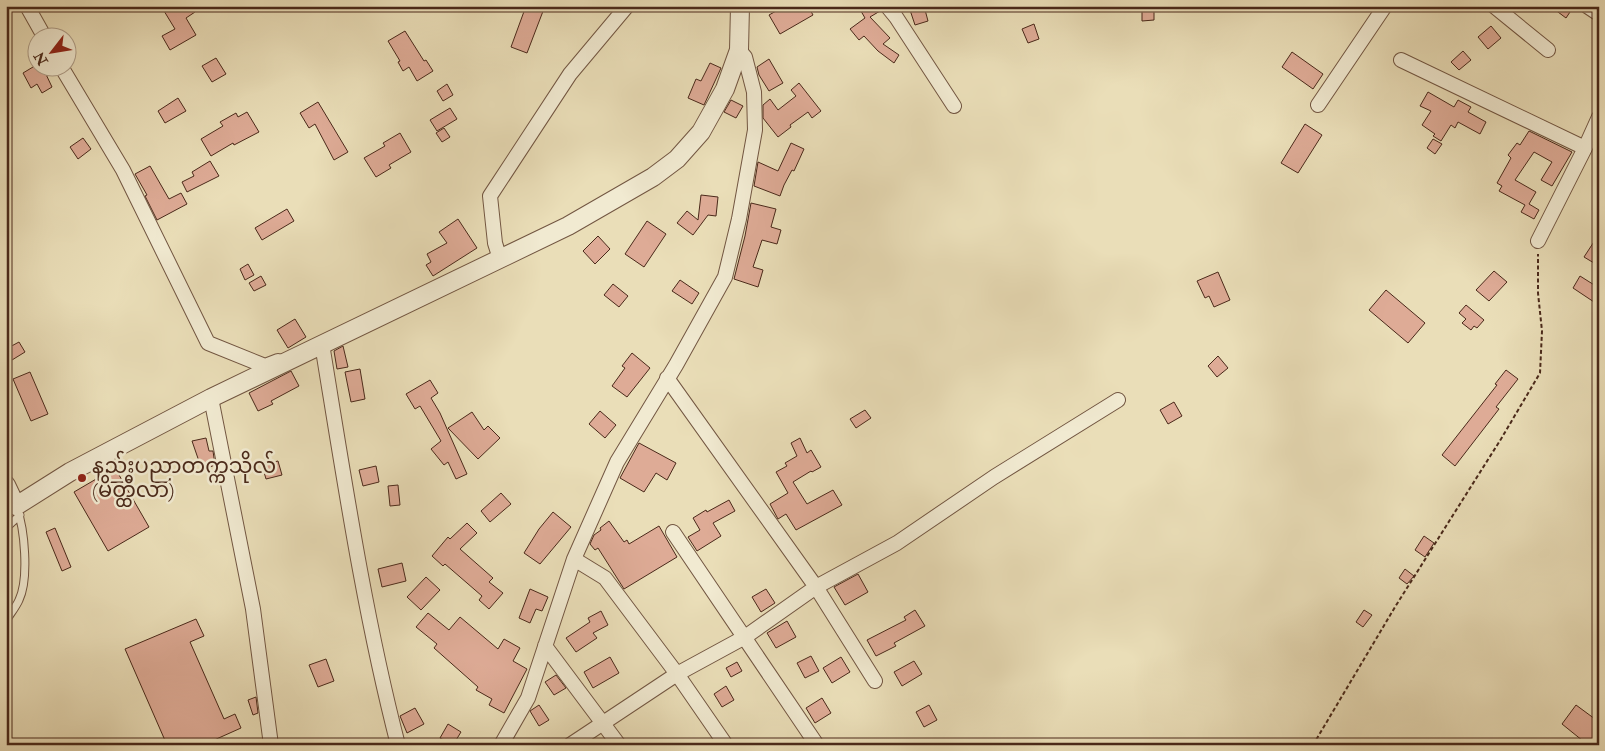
<svg xmlns="http://www.w3.org/2000/svg" width="1605" height="751" viewBox="0 0 1605 751" font-family="'IM FELL Double Pica','Noto Sans Myanmar',serif">
<style>
.building{fill:#deab96;stroke:#4a291a}
.lines{fill:none;stroke-linecap:round;stroke-linejoin:round}
.service-casing{stroke:#725642;stroke-width:9}
.minor-casing{stroke:#725642;stroke-width:16}
.tertiary-casing{stroke:#725642;stroke-width:20}
.path{stroke:#4a291a;stroke-width:2;stroke-dasharray:4 2.5;stroke-linecap:butt}
.service{stroke:#f1ead1;stroke-width:7}
.minor{stroke:#f1ead1;stroke-width:14}
.tertiary{stroke:#f1ead1;stroke-width:18}
.poi-dot{fill:#8f2418;stroke:#f1ead1;stroke-width:2}
.labels{text-anchor:middle;stroke-width:5;stroke-linejoin:round;paint-order:stroke}
.poi-label{font-size:21px;fill:#4a291a;stroke:#f1ead1;text-anchor:start}
</style>
<rect width="100%" height="100%" fill="#eadeb8"/>
<filter id="stains"><feTurbulence type="fractalNoise" baseFrequency=".004" numOctaves="4"/><feColorMatrix values="0 0 0 0 .2 0 0 0 0 .09 0 0 0 0 .02 0 0 0 .5 -.17"/></filter>
<radialGradient id="worn" r=".72"><stop offset=".6" stop-color="#630" stop-opacity="0"/><stop offset="1" stop-color="#630" stop-opacity=".3"/></radialGradient>
<path class="building" d="M161,6H191L195,12L186,18L196,35L170,50L162,36L175,29Z
M526,6H545L527,53L511,47Z
M785,6H808L813,15L780,34L769,15Z
M858,6H878L880,11L870,17L890,38L883,44L899,55L894,63L878,51L864,36L859,40L850,29L865,18Z
M924,6L928,21L915,25L910,10Z
M1550,6H1574L1566,18Z
M1154,8V20L1142,21V9Z
M1034,24L1039,39L1028,43L1022,29Z
M1491,26L1501,38L1488,49L1478,37Z
M405,31L424,61L426,60L433,71L417,81L409,67L403,71L398,62L400,61L388,41Z
M1463,51L1471,60L1459,70L1451,62Z
M1292,52L1323,74L1313,89L1282,67Z
M216,58L226,74L212,82L202,66Z
M769,59L783,83L769,91L759,75L757,67Z
M710,63L721,68L704,105L688,98L696,79L701,81Z
M38,64V68H43L52,87L42,93L37,84L31,88L23,73Z
M799,83L821,111L812,118L808,112L790,125L791,127L778,137L763,118V105L770,99L778,110L796,96L791,90Z
M447,84L453,95L443,101L437,91Z
M1428,92L1454,107L1458,100L1471,107L1468,112L1486,122L1480,134L1458,122L1455,128L1451,125L1441,141L1433,136L1435,134L1422,125L1431,111L1420,106Z
M178,98L186,111L165,123L158,111Z
M731,100L743,106L736,118L724,112Z
M318,102L348,152L334,160L315,124L309,128L300,113Z
M450,108L457,119L437,131L430,120Z
M247,112L259,132L234,145L233,143L211,156L201,139L223,126L220,122L236,113L238,117Z
M1305,124L1322,135L1298,173L1281,163Z
M444,128L450,137L442,142L436,133Z
M1529,131L1572,152L1552,186L1541,180L1552,162L1534,152L1515,180L1536,192L1529,204L1539,210L1534,219L1521,212L1525,205L1499,191L1502,186L1497,183L1511,158L1508,155L1517,143L1520,145Z
M400,133L411,152L389,165L391,168L376,177L364,158L385,146L383,143Z
M83,138L91,149L78,159L70,147Z
M1433,139L1442,144L1435,154L1427,148Z
M791,143L804,149L794,171L792,170L784,185L780,196L754,186L758,162L778,171Z
M210,161L219,176L187,192L182,182L194,176L192,172Z
M150,166L169,199L181,193L187,204L157,220L145,196L147,195L135,174Z
M701,195L718,197L716,216L708,215L693,235L677,223L687,211L698,220Z
M751,203L776,209L771,227L781,230L777,244L762,240L753,267L763,270L758,287L734,279L745,236Z
M287,209L294,221L262,240L255,228Z
M458,219L477,248L433,276L426,265L431,262L427,254L447,243L439,232Z
M647,221L666,234L644,267L625,254Z
M1599,234V266L1584,257Z
M598,236L610,249L595,264L583,251Z
M248,264L254,275L245,280L240,269Z
M1494,271L1507,282L1489,301L1476,290Z
M1218,272L1230,300L1214,307L1209,296L1205,298L1197,281Z
M261,276L266,285L254,291L249,283Z
M1580,276L1599,288V294L1594,302L1573,288Z
M680,280L699,293L692,304L672,291Z
M613,284L628,296L619,307L604,295Z
M1386,290L1425,323L1408,343L1369,310Z
M1466,305L1484,320L1477,328L1474,326L1471,330L1462,323L1466,319L1459,313Z
M295,319L306,337L288,348L277,330Z
M19,342L25,352L12,360L6,349Z
M343,346L348,367L337,369L334,351Z
M632,353L650,368L627,397L612,386L625,368L622,366Z
M1218,356L1228,368L1217,377L1208,366Z
M360,369L365,399L351,402L345,372Z
M1506,370L1518,379L1496,407L1499,409L1455,466L1442,455L1497,385L1495,384Z
M291,371L299,386L271,401L273,404L258,411L249,393Z
M30,372L48,414L31,421L13,379Z
M430,380L438,393L431,398L440,413L467,474L456,479L448,462L444,465L431,449L441,441L420,406L415,409L406,394Z
M1174,402L1182,416L1168,424L1160,410Z
M865,410L871,418L856,428L850,419Z
M600,411L616,425L605,438L589,424Z
M472,412L484,430L488,426L500,438L478,459L448,428Z
M206,438L209,451H213L215,465L202,470L192,441Z
M800,438L807,453L811,450L821,467L812,472L811,471L793,482L807,504L833,490L842,505L796,530L786,514L778,519L770,504L788,493L776,472L787,466L785,463L797,456L791,443Z
M639,443L676,463L667,480L656,473L644,492L620,478Z
M278,461L282,475L266,479L262,465Z
M376,466L379,482L363,486L359,470Z
M115,468L149,527L108,551L74,492Z
M398,485L400,505L390,506L388,486Z
M501,493L511,504L490,522L481,511Z
M729,500L735,511L713,523L721,536L697,551L688,537L700,530L693,518L706,510L707,512Z
M553,512L571,527L540,564L524,553L539,529Z
M609,521L624,542L627,540L629,544L659,526L677,557L624,589L598,548L595,550L590,544L594,535L601,530L600,528Z
M467,523L477,533L460,549L493,578L489,582L503,593L489,609L479,600L482,596L445,564L443,566L432,556L448,537L450,539Z
M55,528L71,567L62,571L46,532Z
M1424,536L1434,543L1425,557L1415,550Z
M402,563L406,581L382,587L378,569Z
M1405,569L1414,576L1407,584L1399,578Z
M858,574L868,592L845,605L834,587Z
M426,577L440,590L421,610L407,597Z
M530,589L548,597L542,611L536,609L530,623L519,618Z
M766,589L775,603L761,612L752,597Z
M915,610L925,626L894,643L896,646L876,656L867,640L906,620L904,617Z
M1364,610L1372,615L1363,627L1356,622Z
M601,611L608,625L593,633L597,638L576,652L566,638L590,622L588,618Z
M428,613L449,630L460,617L498,649L504,639L520,648L513,661L527,669L504,713L489,705L492,699L476,690L478,687L434,648L437,644L416,627Z
M196,619L204,636L190,642L224,719L235,714L241,728L203,745H167L125,649Z
M787,621L796,637L776,648L767,633Z
M811,656L819,671L805,678L797,663Z
M610,657L619,673L593,688L584,672Z
M841,657L850,672L832,683L823,668Z
M326,659L334,681L318,687L309,665Z
M914,661L922,674L902,686L894,672Z
M737,662L742,671L731,677L726,668Z
M556,675L566,688L554,695L545,682Z
M726,686L734,700L722,707L714,694Z
M256,697L258,713L253,715L248,700Z
M822,698L831,713L815,723L806,708Z
M539,705L549,720L539,726L530,711Z
M929,705L937,720L924,727L916,712Z
M1576,705L1599,722V745H1588L1562,724Z
M415,708L424,724L407,733L400,716Z
M448,724L461,732L453,745L440,738Z"/>
<g class="lines">
<g class="service-casing">
<path id="service" d="M6,528L20,515
M6,621C10,614 16,607 19,600C29,579 25,528 16,506"/>
</g>
<g class="minor-casing">
<path id="minor" d="M27,6L45,38
M887,6L896,17L954,106
M1494,6L1548,50
M1587,6L1599,14
M1401,60L1585,148
M62,68L123,170L208,343L265,366L278,361
M1318,105L1385,6
M1538,241L1585,148L1599,117
M500,259L495,243L490,196L570,74L627,6
M314,347L322,344C344,478 364,613 398,745
M667,378L816,587L875,681
M211,398L253,609L271,745
M673,532L817,745
M574,559L605,578L677,674L726,745
M545,646L619,745
M501,745L528,698L574,559L617,462L676,365L725,277L739,219L755,130L754,92L745,57L739,50
M570,745L677,674L745,637L816,587L897,543L994,477L1118,400"/>
</g>
<g class="tertiary-casing">
<path id="tertiary" d="M6,485L16,506L70,472L211,398L568,226L653,177L677,159L701,132L725,89L739,50L740,6"/>
</g>
<path class="path" d="M1313,745L1395,607L1501,439L1540,373L1542,331L1538,293V254"/>
<use href="#service" class="service"/>
<use href="#minor" class="minor"/>
<use href="#tertiary" class="tertiary"/>
</g>
<circle class="poi-dot" cx="82" cy="478" r="5"/>
<g class="labels">
<g class="poi-label">
<text x="92" y="473">နည်းပညာတက္ကသိုလ်<tspan x="92" dy="24">(မိတ္ထီလာ)</tspan></text>
</g>
</g>
<rect width="1605" height="751" fill="none" stroke="#eadeb8" stroke-width="25"/>
<rect x="8" y="8" width="1590" height="736" fill="none" stroke="#4a291a" stroke-width="2.5"/>
<rect x="12" y="12" width="1580" height="726" fill="none" stroke="#4a291a"/>
<g transform="translate(52 52) rotate(239)"><circle r="24" fill="#f1ead1" stroke="#ae9d88"/>
<path d="M0-4L9 19L0 12L-9 19Z" fill="#8f2418"/>
<text y="-8" font-size="14" font-weight="bold" text-anchor="middle" fill="#4a291a">N</text>
</g>
<rect width="100%" height="100%" filter="url(#stains)"/>
<rect width="100%" height="100%" fill="url(#worn)"/>
</svg>
